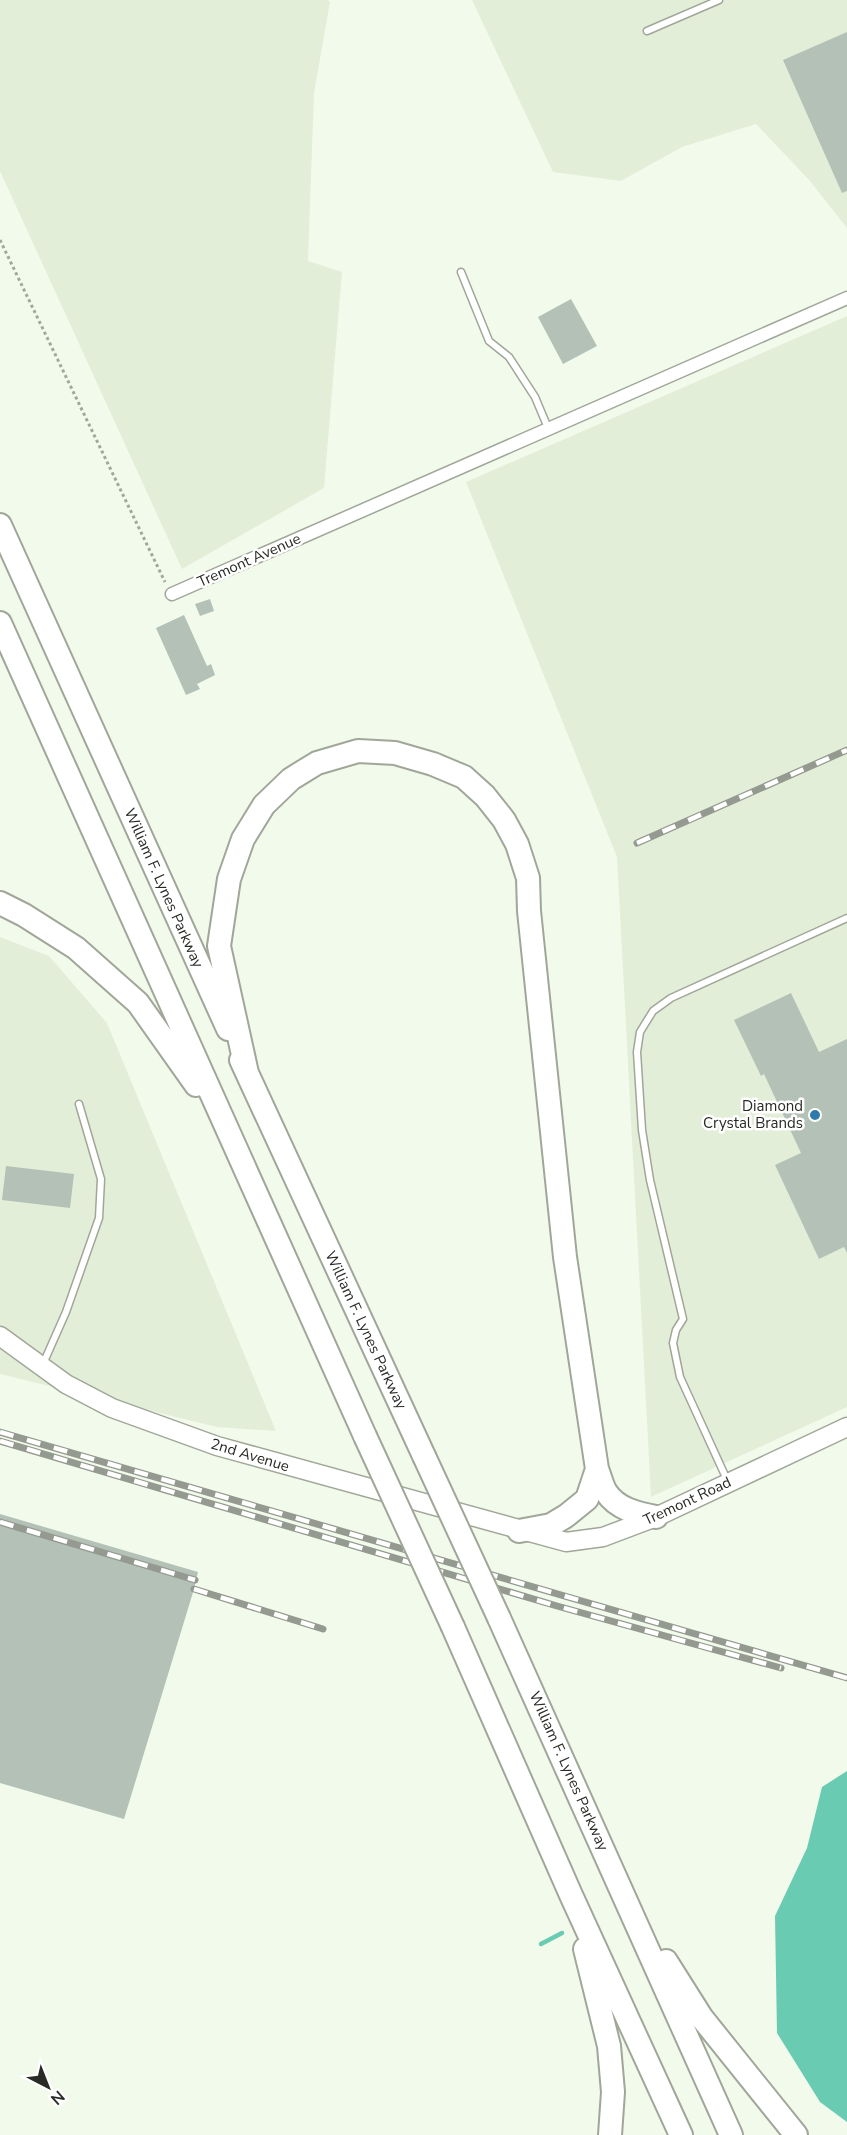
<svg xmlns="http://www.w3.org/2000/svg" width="847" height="2135" viewBox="0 0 847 2135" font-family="'Nunito Sans',sans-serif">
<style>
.built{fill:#e3eed8}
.water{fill:#69ccb2}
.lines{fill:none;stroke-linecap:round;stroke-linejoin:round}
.stream{stroke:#69ccb2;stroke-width:4.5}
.building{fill:#b4c1b7}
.lane-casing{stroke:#a0a799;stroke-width:9}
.street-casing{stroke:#a0a799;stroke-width:15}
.secondary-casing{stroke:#a0a799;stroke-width:21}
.highway-casing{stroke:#a0a799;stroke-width:26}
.path{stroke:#a1a79c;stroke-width:3;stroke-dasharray:3 3;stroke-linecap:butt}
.lane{stroke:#fff;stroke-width:6}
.street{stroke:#fff;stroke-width:12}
.secondary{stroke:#fff;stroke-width:18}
.highway{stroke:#fff;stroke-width:22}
.rail-casing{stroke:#959a90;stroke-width:7}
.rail{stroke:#fff;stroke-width:4.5;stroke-dasharray:14;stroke-linecap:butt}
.highway-bridge-casing{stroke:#a0a799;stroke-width:26;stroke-linecap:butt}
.highway-bridge{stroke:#fff;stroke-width:22}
.poi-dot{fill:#2e7aad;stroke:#fff;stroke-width:2}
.labels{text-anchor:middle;stroke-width:5;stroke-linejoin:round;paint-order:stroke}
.street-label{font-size:15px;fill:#282b26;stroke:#fff}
.poi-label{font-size:15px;fill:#282b26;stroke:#fff;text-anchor:end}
</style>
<rect width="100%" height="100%" fill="#f2faeb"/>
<path class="built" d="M0,0H327L330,2L314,93L308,261L342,272L324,488L182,569L0,171Z
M472,0H847V228L810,181L756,124L682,147L621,181L553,172Z
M847,316V1407L651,1497L617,857L466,482Z
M0,937L49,956L107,1023L276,1431L217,1427L0,1374Z"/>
<path class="water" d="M847,1771V2122L820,2102L777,2033L775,1916L807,1848L822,1787Z"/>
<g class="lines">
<path class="stream" d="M541,1944L562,1933"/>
</g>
<path class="building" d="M847,32V191L842,193L783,60Z
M571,299L597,346L563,364L538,317Z
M210,599L214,611L200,616L195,604Z
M184,615L207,666L211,664L215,675L197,684L200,689L186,695L156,628Z
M791,993L819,1052L847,1039V1253L844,1247L819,1259L775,1165L801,1153L764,1074L761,1076L734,1020Z
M6,1166L74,1174L70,1208L2,1200Z
M0,1514L198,1572L194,1589L124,1819L0,1783Z"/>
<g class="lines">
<g class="lane-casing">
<path id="lane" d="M647,31L719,0
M461,272L489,341L509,357L535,397L548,428
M43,1364L66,1312L99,1218L101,1179L79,1104
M728,1482L680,1377L673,1343L676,1330L683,1319L650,1180L642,1130L637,1052L640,1032L653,1011L671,998L847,918"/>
</g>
<g class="street-casing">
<path id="street" d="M172,594L847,298"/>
</g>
<g class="secondary-casing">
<path id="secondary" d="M0,1336L66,1384L112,1408L217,1446L566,1542L603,1537L656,1517L847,1427"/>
</g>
<g class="highway-casing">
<path id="highway" d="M0,525L228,1029
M0,623L365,1436
M0,903L24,915L76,948L138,1003L196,1085
M241,1060L424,1456
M247,1073L219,946L229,879L243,839L264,805L291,779L317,763L358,751L395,753L433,764L464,777L485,796L504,820L517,844L528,878L529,911L565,1257L597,1469C600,1476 602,1486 606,1492C617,1509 638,1514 656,1517
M519,1531L551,1525L566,1516L587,1499L597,1469
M499,1618L731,2135
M453,1627L571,1895L681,2135
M585,1949L609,2046L613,2092L610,2135
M666,1961L702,2018L796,2135"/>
</g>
<path class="path" d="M0,240L165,582"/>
<use href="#lane" class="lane"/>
<use href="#street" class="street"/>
<use href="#secondary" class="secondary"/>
<use href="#highway" class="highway"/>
<g class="rail-casing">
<path id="rail" d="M637,843L847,750
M0,1432L847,1678
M0,1441L557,1606L781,1668
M0,1522L195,1580
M194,1589L323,1629"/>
</g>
<use href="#rail" class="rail"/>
<g class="highway-bridge-casing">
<path id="highway-bridge" d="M365,1436L453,1627
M424,1456L499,1618"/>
</g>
<use href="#highway-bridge" class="highway-bridge"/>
</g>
<circle class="poi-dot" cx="815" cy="1115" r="6"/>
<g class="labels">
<g class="street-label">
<text transform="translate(249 560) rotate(-24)" y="5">Tremont Avenue</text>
<text transform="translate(164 888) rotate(66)" y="5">William F. Lynes Parkway</text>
<text transform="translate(366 1330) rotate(65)" y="5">William F. Lynes Parkway</text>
<text transform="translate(250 1455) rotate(17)" y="5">2nd Avenue</text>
<text transform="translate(687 1501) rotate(-25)" y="5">Tremont Road</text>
<text transform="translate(569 1771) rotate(66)" y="5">William F. Lynes Parkway</text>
</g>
<g class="poi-label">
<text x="803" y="1111">Diamond<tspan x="803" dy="17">Crystal Brands</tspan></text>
</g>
</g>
<g transform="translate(48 2087) rotate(138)" stroke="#ffffff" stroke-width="4.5" paint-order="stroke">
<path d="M0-4.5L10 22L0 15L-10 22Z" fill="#282b26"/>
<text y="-9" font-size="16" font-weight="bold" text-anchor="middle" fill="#282b26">N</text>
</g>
</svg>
